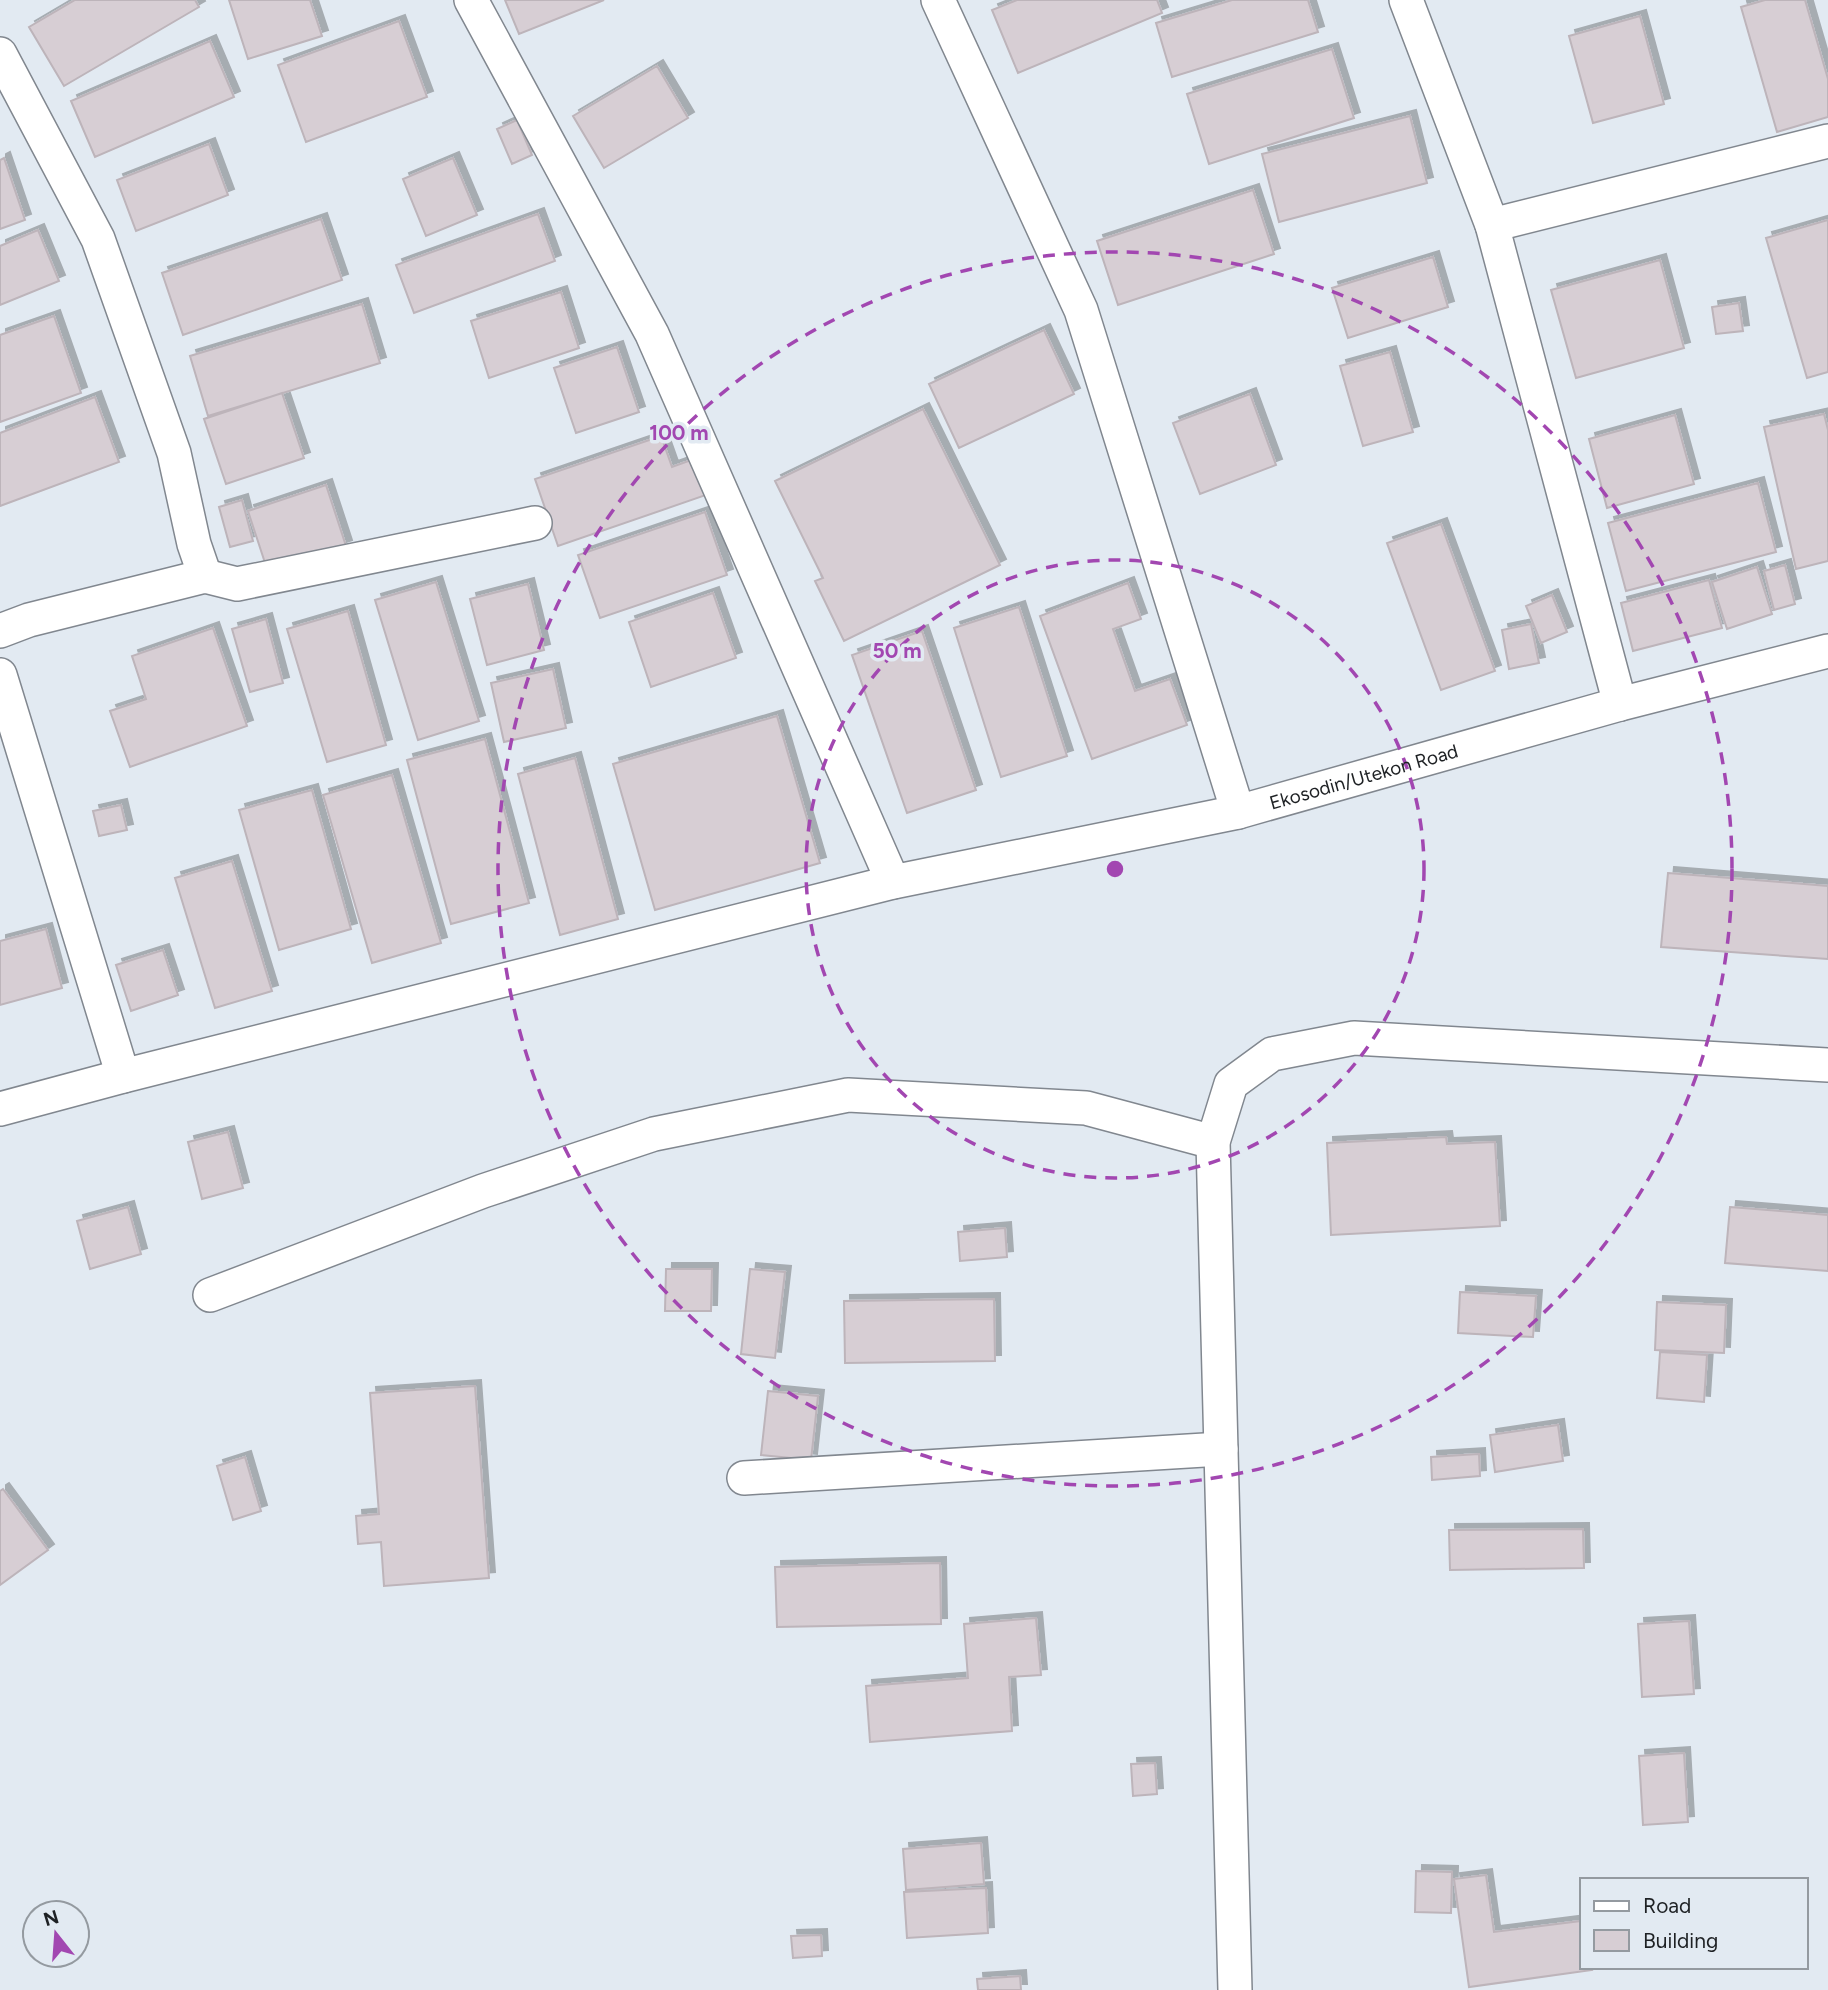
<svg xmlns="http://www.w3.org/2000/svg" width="1828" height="1990" viewBox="0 0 1828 1990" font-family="Figtree,sans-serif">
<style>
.building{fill:#d7ced4;stroke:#bdb4ba;stroke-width:2;filter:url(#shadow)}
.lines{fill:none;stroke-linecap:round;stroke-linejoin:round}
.minor-casing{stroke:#81878f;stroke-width:36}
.minor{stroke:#fff;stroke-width:33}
.ring{fill:none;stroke:#a247b1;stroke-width:3.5;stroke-dasharray:12 9}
.labels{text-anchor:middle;stroke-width:7;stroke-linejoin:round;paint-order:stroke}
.street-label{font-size:19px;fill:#1e2124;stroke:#e2eaf2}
.centre{fill:#a247b1;stroke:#e2eaf2;stroke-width:3.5}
.ring-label{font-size:21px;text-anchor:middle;font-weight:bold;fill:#a247b1;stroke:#e2eaf2;stroke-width:7;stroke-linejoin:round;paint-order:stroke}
</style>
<defs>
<filter id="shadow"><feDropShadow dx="6" dy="-6" stdDeviation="0" flood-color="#0004"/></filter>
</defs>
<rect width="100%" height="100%" fill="#e2eaf2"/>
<path class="building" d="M75,0H195L199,7L64,86L29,27Z
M229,0H310L322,36L248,59Z
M505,0H604L519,34Z
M1017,0H1157L1162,13L1018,73L992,10Z
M1232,0H1308L1318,32L1172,77L1156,23Z
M1765,0H1805L1828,79V117L1777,132L1741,7Z
M1640,16L1664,104L1593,123L1569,36Z
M399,21L427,97L306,142L278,65Z
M210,41L234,97L95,157L71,101Z
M1332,49L1354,118L1209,164L1187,94Z
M657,66L688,118L604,168L573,116Z
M1410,116L1427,183L1279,222L1262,154Z
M517,120L532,155L512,164L497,129Z
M209,144L228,195L136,231L117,180Z
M4,158L25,220L0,229V160Z
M453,158L477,215L426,236L403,179Z
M1253,190L1274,254L1118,305L1097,241Z
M538,214L555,261L414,313L396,265Z
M321,219L342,280L183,335L162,273Z
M1828,220V372L1807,378L1766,238Z
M38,230L59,281L0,305V246Z
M1433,257L1448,307L1348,338L1332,288Z
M1660,260L1684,348L1576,378L1551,290Z
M561,292L579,348L489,378L471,321Z
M1739,303L1743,331L1716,334L1712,307Z
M362,304L380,363L208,416L190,356Z
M54,316L81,393L0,422V335Z
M1044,330L1074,394L959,448L929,384Z
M617,347L639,412L576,433L554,368Z
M1390,352L1413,432L1363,446L1340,366Z
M282,393L304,458L226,484L204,419Z
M1250,394L1276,465L1200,494L1173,423Z
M95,397L119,462L0,506V433Z
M923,409L1000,565L844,641L815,581L823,578L775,481Z
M1824,414L1828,430V561L1796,569L1764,427Z
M1675,415L1694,484L1607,508L1589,439Z
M661,436L672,467L694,459L706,495L558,546L535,479Z
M1758,483L1776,552L1626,591L1608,523Z
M326,485L346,546L268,572L248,511Z
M242,500L253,541L230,547L219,507Z
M705,512L727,575L600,618L578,555Z
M1441,524L1495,671L1441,690L1387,543Z
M1785,565L1795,604L1774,610L1764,571Z
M1757,567L1772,614L1727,629L1712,582Z
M1709,580L1722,628L1633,651L1621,603Z
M436,582L479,721L418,740L375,600Z
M1128,583L1141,619L1113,629L1135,691L1170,679L1187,725L1092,759L1040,616Z
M528,584L544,650L487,665L470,599Z
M713,593L736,658L651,687L629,622Z
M1552,595L1567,632L1541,643L1526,606Z
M1019,607L1067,756L1001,777L954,628Z
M348,611L386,745L327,762L287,629Z
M266,619L283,683L250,692L232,629Z
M1531,624L1539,663L1509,669L1502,630Z
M213,628L247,726L130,767L110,711L146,699L132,656Z
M922,631L976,790L907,813L852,655Z
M553,669L566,728L504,742L491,683Z
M777,716L820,863L655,910L613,764Z
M485,739L529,903L451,924L407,760Z
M575,758L618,919L560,935L518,774Z
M392,775L441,943L372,963L323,795Z
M312,790L351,929L279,950L239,810Z
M121,805L127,830L99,836L93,811Z
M232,861L272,991L215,1008L175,878Z
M1668,873L1828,886V959L1661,947Z
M46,929L62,988L0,1005V941Z
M163,950L178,995L131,1011L116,965Z
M228,1132L243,1188L202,1199L188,1142Z
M1446,1137L1447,1144L1495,1142L1500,1226L1331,1235L1327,1143Z
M128,1207L141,1254L90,1269L77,1221Z
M1730,1207L1828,1215V1271L1725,1263Z
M1005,1228L1007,1257L960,1261L958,1232Z
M666,1269H712L711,1311H665Z
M750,1269L785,1272L775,1358L741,1354Z
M1460,1292L1536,1296L1533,1337L1458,1333Z
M994,1299L995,1361L845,1363L844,1301Z
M1657,1302L1726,1305L1724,1353L1655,1350Z
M1660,1352L1707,1355L1704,1402L1657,1398Z
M475,1386L489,1578L384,1586L381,1542L358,1544L356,1516L379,1514L370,1393Z
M768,1391L818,1396L811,1460L761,1455Z
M1558,1425L1563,1461L1495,1472L1490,1435Z
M1479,1454L1480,1476L1432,1480L1431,1457Z
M245,1457L261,1511L233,1520L217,1466Z
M3,1489L48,1550L0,1585V1491Z
M1583,1529L1584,1568L1450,1570L1449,1530Z
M940,1563L941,1624L777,1627L775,1567Z
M1036,1618L1041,1675L1009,1677L1012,1731L870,1742L866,1686L968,1678L964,1624Z
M1689,1621L1694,1694L1642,1697L1638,1624Z
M1684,1753L1688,1822L1643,1825L1639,1756Z
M1155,1763L1157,1794L1133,1796L1131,1764Z
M981,1843L984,1884L906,1890L903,1849Z
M1416,1871L1452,1872L1451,1913L1415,1912Z
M1486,1875L1494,1932L1581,1921V1967H1591L1592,1970L1469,1987L1454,1879Z
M986,1888L988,1933L907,1938L904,1892Z
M821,1935L822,1956L793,1958L791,1936Z
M1020,1976L1021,1990H978L977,1979Z"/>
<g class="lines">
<g class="minor-casing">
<g id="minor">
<path d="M471,0L652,334L893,882"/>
<path d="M938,0L1081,310L1238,812"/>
<path d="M1406,0L1492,225L1620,704"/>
<path d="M0,54L98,239L174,453L194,544L205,576"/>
<path d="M1492,225L1828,141"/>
<path d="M0,631L29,620L205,576L237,584L535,523"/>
<path d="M0,675L123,1076"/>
<path id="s1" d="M0,1109L123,1076L893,882L1238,812L1620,704L1828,651"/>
<path d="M210,1295L483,1191L654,1134L848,1095L1086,1108L1213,1142"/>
<path d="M744,1478L1221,1449"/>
<path d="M1235,1990L1213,1142L1231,1084L1272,1054L1354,1038L1828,1065"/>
</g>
</g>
<use href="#minor" class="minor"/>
</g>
<g class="ring">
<circle cx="1115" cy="869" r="309"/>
<circle cx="1115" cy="869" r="617"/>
</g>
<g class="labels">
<g class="street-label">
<text dy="7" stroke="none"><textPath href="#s1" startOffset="1404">Ekosodin/Utekon Road</textPath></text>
</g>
</g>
<circle cx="1115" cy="869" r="10" class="centre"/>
<g class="ring-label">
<text x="679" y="440">100 m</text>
<text x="897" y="658">50 m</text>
</g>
<rect x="1580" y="1878" width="228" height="91" fill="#e2eaf2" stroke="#949aa0" stroke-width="2"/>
<rect x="1594" y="1901" width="35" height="10" fill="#ffffff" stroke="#949aa0" stroke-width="2"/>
<text x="1643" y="1913" font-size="21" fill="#1e2124">Road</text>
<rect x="1594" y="1930" width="35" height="21" fill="#d7ced4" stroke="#949aa0" stroke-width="2"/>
<text x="1643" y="1948" font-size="21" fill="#1e2124">Building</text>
<g transform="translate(56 1934) rotate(343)"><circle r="33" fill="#e2eaf2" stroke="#949aa0" stroke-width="2"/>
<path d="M0-5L12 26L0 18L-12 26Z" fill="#a247b1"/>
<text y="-10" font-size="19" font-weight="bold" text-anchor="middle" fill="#1e2124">N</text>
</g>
</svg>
